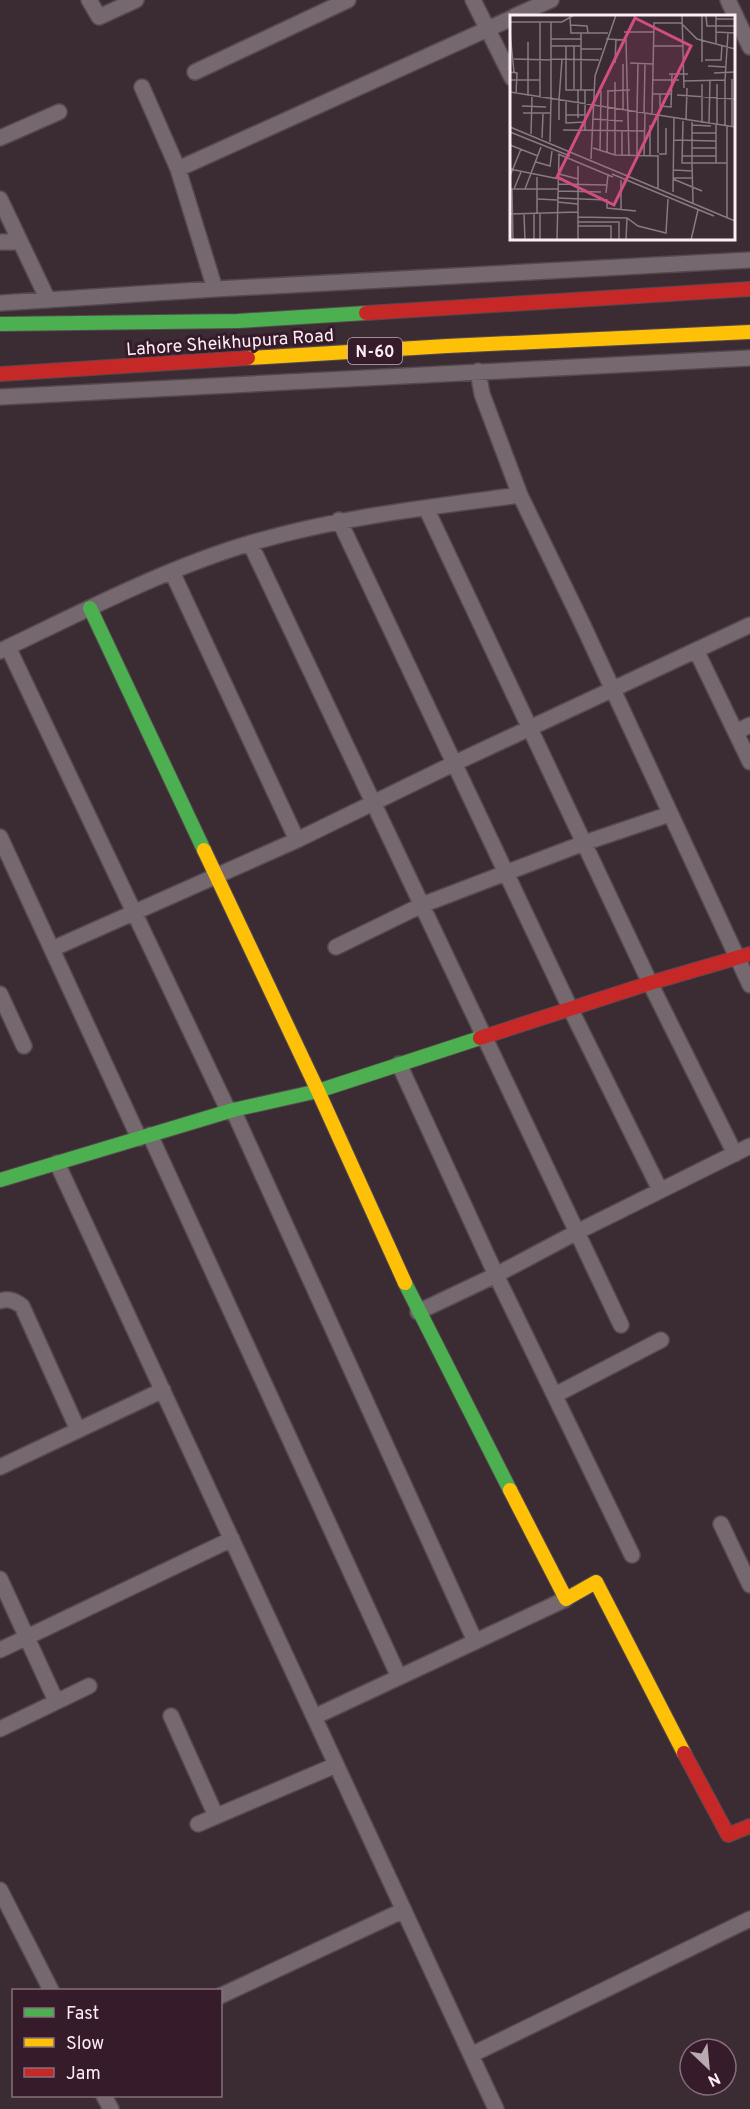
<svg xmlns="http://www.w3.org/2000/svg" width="750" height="2109" viewBox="0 0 750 2109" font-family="Overpass,sans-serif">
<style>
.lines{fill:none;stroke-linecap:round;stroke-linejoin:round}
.street-casing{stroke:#55484f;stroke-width:18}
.fast-casing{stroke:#55484f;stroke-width:16}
.slow-casing{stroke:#55484f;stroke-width:16}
.jam-casing{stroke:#55484f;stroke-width:16}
.street{stroke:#75696f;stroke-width:15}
.fast{stroke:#4caf50;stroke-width:14}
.slow{stroke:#ffc107;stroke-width:14}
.jam{stroke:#c62828;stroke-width:14}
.labels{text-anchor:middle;stroke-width:6;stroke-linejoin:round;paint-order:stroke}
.shield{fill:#361b2a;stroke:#c1aeb8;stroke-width:1.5}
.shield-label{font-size:16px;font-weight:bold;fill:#fdedf5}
.street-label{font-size:18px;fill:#fdedf5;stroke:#361b2a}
.inset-road{fill:none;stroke:#897981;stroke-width:1.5}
.view{fill:#d14d82;fill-opacity:0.15;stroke:#d14d82;stroke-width:3}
.inset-edge{fill:none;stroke:#fdedf5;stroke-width:3}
</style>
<rect width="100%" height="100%" fill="#3b2b33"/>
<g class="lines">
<g class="street-casing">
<path id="street" d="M89,0L99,17L136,0
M473,0L512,78
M728,0L750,47
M515,16L551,0
M195,72L348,0
M142,87L178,169L215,289
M0,138L59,112
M178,169L512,18
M0,199L48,300
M0,242H20
M0,303L215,289L750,260
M478,371L482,394L520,495L581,621L750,985
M0,397L750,358
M426,508L650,983L735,1154
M339,520L571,1010L660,1190
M250,543L621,1325
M172,572L297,840
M8,647L229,1112
M696,650L750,762
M0,651C80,613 166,568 251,543C339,517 430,507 520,495
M736,732L750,725
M0,837L139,1138
M336,947L422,905L584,843L670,814
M52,949L297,840L455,763L750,625
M0,994L24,1046
M399,1064L496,1275L632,1555
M233,1110L475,1641
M150,1135L399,1677
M57,1163L496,2109
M0,1301C9,1298 15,1301 22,1306L78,1430
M418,1312L496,1275L577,1232L750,1146
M555,1395L661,1340
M0,1467L163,1390
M721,1524L750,1585
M0,1579L56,1701
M0,1650L232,1539
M171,1716L216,1816
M314,1717L566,1599
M0,1729L89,1686
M198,1824L336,1765
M0,1890L51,1990
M220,1996L404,1910
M471,2055L750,1919
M104,2096L111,2109"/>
</g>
<g class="fast-casing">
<path id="fast" d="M0,324L238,321L366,313
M90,608L204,850
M0,1180L233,1110L318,1091L480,1038
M405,1283L510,1490"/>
</g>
<g class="slow-casing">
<path id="slow" d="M248,358L447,346L750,332
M204,850L318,1091L405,1283
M510,1490L566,1599L596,1582L684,1753"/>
</g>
<g class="jam-casing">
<path id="jam" d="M366,313L750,289
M0,374L248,358
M480,1038L650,983L750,954
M684,1753L728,1835L750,1826"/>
</g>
<use href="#street" class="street"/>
<use href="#fast" class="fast"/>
<use href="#slow" class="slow"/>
<use href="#jam" class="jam"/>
</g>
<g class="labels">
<rect class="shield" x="348" y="338" width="54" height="26" rx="4.5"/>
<g class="shield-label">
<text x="375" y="357">N-60</text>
</g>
<g class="street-label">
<text transform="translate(230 342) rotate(-4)" y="6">Lahore Sheikhupura Road</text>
</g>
</g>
<g transform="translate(510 15)">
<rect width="225" height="225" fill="#3b2b33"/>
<path class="inset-road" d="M172,0L174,73M196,1L197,11H225M60,3L61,18H98M206,4H225M0,7H30M60,10L77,11L78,18M114,17H144M206,17L225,18M0,18L4,57M41,24H71M96,24L116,25L119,141M206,28V0M41,31H71M56,31V75H84M64,31V74M143,31H173M71,34H92M4,44L41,45M41,44L89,45M195,45H211L212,30M192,47V0M105,48L106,24M120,48L143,49M198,51L216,52M0,57L7,58L6,79M204,58L225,57M159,59H178M0,65H30M143,65H169M173,66L215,65L218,18M68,75V103M71,75V18M97,76L120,75M0,77L225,112M142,79H161M150,79V91L161,92L162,59M167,80L225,84M18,81V27M30,83V7H52L64,0M41,84V7M49,85L52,44M56,87V108L75,107M12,91L36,92M113,95V49M127,97L128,48M13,98H41M134,98L135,49M56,100H75M142,100L144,8H171L187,24L225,34M83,104L113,106M49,105V85M176,105L177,73M173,106L172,148H182V107M192,108V69M199,108L200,65M206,109V148M207,109V69M182,110L201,111M215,110V65M222,111V64M0,112L225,206M53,115L135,116M75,115V75M0,117L60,141M182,118H206M21,119L22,82M32,123L33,99M164,125L206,126M40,127L41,84M0,130L28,141M83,133L105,140L148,141M182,133H206M90,136L91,76M97,138L98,76M148,138V101M48,139L103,162M149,139H156V113M105,140V67M112,140V115M127,141V97M134,141L135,99M140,141V110M172,141H206M81,144L85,61L106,0M26,147L40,151L42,136M68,151V225M0,154L49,164M164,155L182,156M49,159L68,164M102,159L204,201M0,161L11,134M27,162V199M163,163H182M163,164L192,176M48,169L96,170M148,173V140M0,174H15L31,132M2,174L3,225M4,174L11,157M15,174H48M48,176L91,177M163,177L164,103M96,178L98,160M47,183L97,185V193L126,196M28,184L47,185M47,187L68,189M183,188L182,148H217M111,195V165M0,199L68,197M14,199L15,225M24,199V225M30,199V225M68,202L117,203L128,211L156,218L158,184M217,202V111M68,207H109V225M68,211H101V225M47,225L49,139M116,225L117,203M181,225L188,195"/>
<path class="view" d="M125,3L181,31L104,190L47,162Z"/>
<rect width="225" height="225" class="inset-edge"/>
</g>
<rect x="12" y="1989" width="210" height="108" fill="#361b2a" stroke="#866f7b" stroke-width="1.5"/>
<rect x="24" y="2008" width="30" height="9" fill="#4caf50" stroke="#866f7b" stroke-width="1.5"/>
<text x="66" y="2019" font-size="18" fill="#fdedf5">Fast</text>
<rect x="24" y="2038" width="30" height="9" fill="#ffc107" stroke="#866f7b" stroke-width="1.5"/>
<text x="66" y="2049" font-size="18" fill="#fdedf5">Slow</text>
<rect x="24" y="2068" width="30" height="9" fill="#c62828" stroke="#866f7b" stroke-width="1.5"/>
<text x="66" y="2079" font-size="18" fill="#fdedf5">Jam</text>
<g transform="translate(708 2067) rotate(154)"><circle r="28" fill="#361b2a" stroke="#866f7b" stroke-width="1.5"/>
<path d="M0-4.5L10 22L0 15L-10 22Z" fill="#b9a9b1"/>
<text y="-9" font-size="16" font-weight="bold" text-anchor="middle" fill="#fdedf5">N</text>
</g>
</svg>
